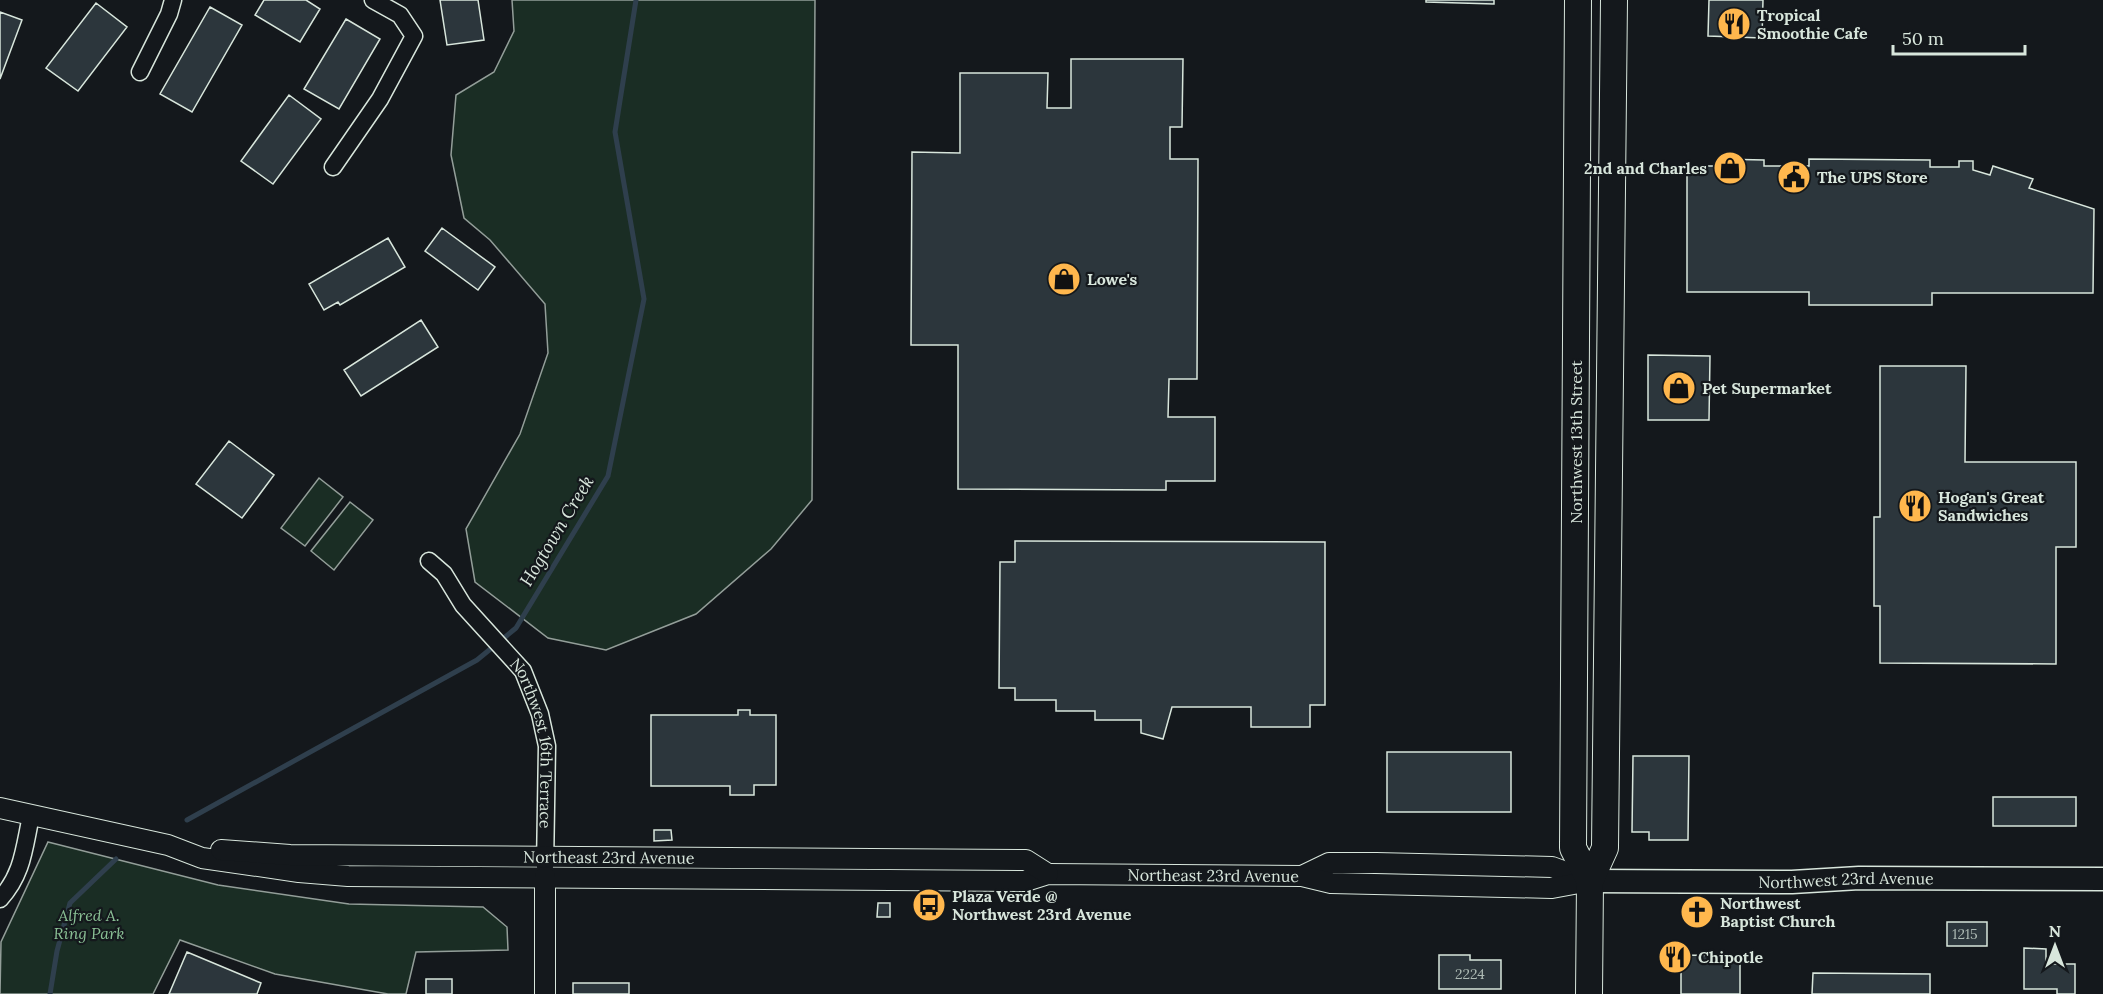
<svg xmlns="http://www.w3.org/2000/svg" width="2103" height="994" viewBox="0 0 2103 994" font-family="Lora,serif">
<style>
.green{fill:#1a2d24;stroke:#939e99;stroke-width:1.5}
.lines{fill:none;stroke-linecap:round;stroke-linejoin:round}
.stream{stroke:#2f3f4d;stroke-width:5}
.building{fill:#2c363c;stroke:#d8e6dc;stroke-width:1.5}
.minor-casing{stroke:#d8e6dc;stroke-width:19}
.tertiary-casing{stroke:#d8e6dc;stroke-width:22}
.secondary-casing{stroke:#d8e6dc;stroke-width:25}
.primary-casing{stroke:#d8e6dc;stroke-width:28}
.minor{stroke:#14181c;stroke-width:16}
.tertiary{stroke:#14181c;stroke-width:20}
.secondary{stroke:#14181c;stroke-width:22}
.primary{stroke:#14181c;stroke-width:26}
.labels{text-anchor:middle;stroke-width:4.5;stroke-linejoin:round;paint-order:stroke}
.number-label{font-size:14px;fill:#adbab4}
.poi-label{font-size:16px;font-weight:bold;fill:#d8e6dc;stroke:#14181c;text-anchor:start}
.street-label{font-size:16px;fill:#d8e6dc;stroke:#14181c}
.park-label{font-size:16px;font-style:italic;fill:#8ac095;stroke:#14181c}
.water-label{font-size:18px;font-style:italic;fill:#d8e6dc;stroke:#14181c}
</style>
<rect width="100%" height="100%" fill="#14181c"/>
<path class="green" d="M512,0H815L812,500L771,549L696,614L606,650L548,638L475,582L466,529L520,434L548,353L545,304L490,240L464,218L451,155L456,95L494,72L514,31Z
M319,478L343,497L305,546L281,528Z
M350,502L373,520L334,570L311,551Z
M48,842L218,885L349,904L483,907L507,927L508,950L416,952L406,994H388L275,974L180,940L153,994H0L1,942Z"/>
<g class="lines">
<path class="stream" d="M187,820L477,660L516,628L608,476L644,299L615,132L636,0
M50,994L57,951L70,903L116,859"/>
</g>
<path class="building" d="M264,0H306L320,9L300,42L255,15Z
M440,0H478L484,40L447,45Z
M1426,0H1494V4L1426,2Z
M1709,0H1763L1762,38L1708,36Z
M96,3L127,27L78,91L46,68Z
M210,7L242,25L192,112L160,94Z
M0,12L22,20L0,79Z
M346,19L380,39L339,109L304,89Z
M1071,59H1183L1182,127H1170V159H1198L1197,379H1169L1168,417H1215V481H1166V490L958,489V345H911L912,152L960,153V73H1048L1047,108H1071Z
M289,95L321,119L273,184L241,161Z
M1719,159L1764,160V166H1809V159L1930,160V167H1959V161H1973V170L1990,175L1993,166L2033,179L2029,188L2094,209L2093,293H1932V305H1809V292H1687V166H1719Z
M442,228L495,267L478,290L425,251Z
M388,238L405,267L340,305L338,302L324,310L309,284Z
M421,320L438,347L361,396L344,370Z
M1648,355L1710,356L1709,420H1648Z
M1880,366H1966L1965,462H2076V547H2056V664L1880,663V606H1874V517H1880Z
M229,441L274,475L242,518L196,484Z
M1015,541L1325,542V705H1310V727H1251V707H1172L1163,739L1141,733V720H1095V711H1056V700H1015V688H999L1000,562H1015Z
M738,710H750V715H776V785H754V795H730V786H651V715H738Z
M1387,752H1511V812H1387Z
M1633,756H1689L1688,840H1649V832H1632Z
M1993,797H2076V826H1993Z
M654,830H671L672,840L654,841Z
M878,903H890V917H877Z
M1947,922H1987V946H1947Z
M2024,948L2046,949V964H2075V994H2057V989H2024Z
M187,952L261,983L257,994H169Z
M1439,955H1470V960H1501V989H1439Z
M1681,955L1740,956V994H1681Z
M1813,973L1930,974V994H1812Z
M426,979H452V994H426Z
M573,983H629V994H573Z"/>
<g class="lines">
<g class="minor-casing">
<g id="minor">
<path d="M140,72L169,14L173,0"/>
<path d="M333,167L380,99L414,36L400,15L373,0"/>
<path id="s1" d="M429,561L444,574L463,605L523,671L540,714L547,746L545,867"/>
<path d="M0,899C23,874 24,848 31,816"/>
</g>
</g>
<g class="tertiary-casing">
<g id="tertiary">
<path id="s2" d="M0,808L168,845L202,858L299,872L348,876L1026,881L1048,874L1302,876L1329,863H1376L1552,867L1590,881"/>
<path id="s3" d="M221,850L290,855L1026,860L1048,874"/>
<path d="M1302,876L1331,883L1552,888L1590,881"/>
<path d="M545,994V877"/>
</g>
</g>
<g class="secondary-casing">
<g id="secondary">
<path id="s4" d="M1590,881L1792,882L1859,878L2103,879"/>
</g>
</g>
<g class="primary-casing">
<path id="primary" d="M1578,0L1573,848L1590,881
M1589,994L1590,881L1605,848L1614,0"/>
</g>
<use href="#minor" class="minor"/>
<use href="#tertiary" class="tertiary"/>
<use href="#secondary" class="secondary"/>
<use href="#primary" class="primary"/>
</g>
<defs>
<g id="restaurant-disc" transform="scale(1.725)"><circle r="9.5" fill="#ffb74d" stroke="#14181c"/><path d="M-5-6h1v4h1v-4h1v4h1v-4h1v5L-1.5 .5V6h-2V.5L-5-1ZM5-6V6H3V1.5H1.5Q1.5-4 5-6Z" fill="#111"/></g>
<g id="shop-disc" transform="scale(1.725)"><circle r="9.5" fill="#ffb74d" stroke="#14181c"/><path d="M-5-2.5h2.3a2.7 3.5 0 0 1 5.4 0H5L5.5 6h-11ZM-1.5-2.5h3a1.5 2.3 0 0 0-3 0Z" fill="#111"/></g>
<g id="civic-disc" transform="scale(1.725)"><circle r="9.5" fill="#ffb74d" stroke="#14181c"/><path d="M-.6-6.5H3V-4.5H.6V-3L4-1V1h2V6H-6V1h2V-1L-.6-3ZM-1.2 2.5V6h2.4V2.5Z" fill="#111"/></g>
<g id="bus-disc" transform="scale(1.725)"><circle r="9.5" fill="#ffb74d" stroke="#14181c"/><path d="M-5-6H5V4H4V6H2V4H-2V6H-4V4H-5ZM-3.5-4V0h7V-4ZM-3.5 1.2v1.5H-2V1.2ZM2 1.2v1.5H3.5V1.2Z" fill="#111"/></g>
<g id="church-disc" transform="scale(1.725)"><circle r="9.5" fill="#ffb74d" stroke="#14181c"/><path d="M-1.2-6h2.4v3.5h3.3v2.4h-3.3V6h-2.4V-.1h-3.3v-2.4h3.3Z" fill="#111"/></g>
</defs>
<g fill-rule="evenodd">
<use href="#restaurant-disc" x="1734" y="24"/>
<use href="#shop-disc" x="1730" y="168"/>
<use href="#civic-disc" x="1794" y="177"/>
<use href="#shop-disc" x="1064" y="279"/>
<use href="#shop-disc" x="1679" y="388"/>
<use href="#restaurant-disc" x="1915" y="506"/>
<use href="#bus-disc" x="929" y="905"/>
<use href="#church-disc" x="1697" y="912"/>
<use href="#restaurant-disc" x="1675" y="957"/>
</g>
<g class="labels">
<g class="number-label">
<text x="1965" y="939">1215</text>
<text x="1470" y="979">2224</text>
</g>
<g class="poi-label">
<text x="1757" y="21">Tropical<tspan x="1757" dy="18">Smoothie Cafe</tspan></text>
<text x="1707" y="174" text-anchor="end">2nd and Charles</text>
<text x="1817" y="183">The UPS Store</text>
<text x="1087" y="285">Lowe's</text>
<text x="1702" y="394">Pet Supermarket</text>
<text x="1938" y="503">Hogan's Great<tspan x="1938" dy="18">Sandwiches</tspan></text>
<text x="952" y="902">Plaza Verde @<tspan x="952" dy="18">Northwest 23rd Avenue</tspan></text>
<text x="1720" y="909">Northwest<tspan x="1720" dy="18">Baptist Church</tspan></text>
<text x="1698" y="963">Chipotle</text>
</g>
<g class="street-label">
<text transform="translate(1576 442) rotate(-90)" y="6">Northwest 13th Street</text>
<text dy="6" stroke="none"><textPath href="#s1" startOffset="219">Northwest 16th Terrace</textPath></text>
<text dy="6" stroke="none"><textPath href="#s3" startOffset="388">Northeast 23rd Avenue</textPath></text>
<text dy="6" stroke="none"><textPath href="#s2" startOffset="1222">Northeast 23rd Avenue</textPath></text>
<text dy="6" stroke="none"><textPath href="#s4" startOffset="256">Northwest 23rd Avenue</textPath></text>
</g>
<g class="park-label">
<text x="89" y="921">Alfred A.<tspan x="89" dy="18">Ring Park</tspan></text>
</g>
<g class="water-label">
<text transform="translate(557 531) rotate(-59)" y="6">Hogtown Creek</text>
</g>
</g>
<g transform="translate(2055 946)" stroke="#14181c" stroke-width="4.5" paint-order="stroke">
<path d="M0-4.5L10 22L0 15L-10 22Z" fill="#d8e6dc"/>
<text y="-9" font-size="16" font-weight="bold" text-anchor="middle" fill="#d8e6dc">N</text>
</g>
<path d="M1893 45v9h132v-9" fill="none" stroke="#d8e6dc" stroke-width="3"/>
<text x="1902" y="45" font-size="18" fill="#d8e6dc" stroke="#14181c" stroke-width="4.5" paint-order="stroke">50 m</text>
</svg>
